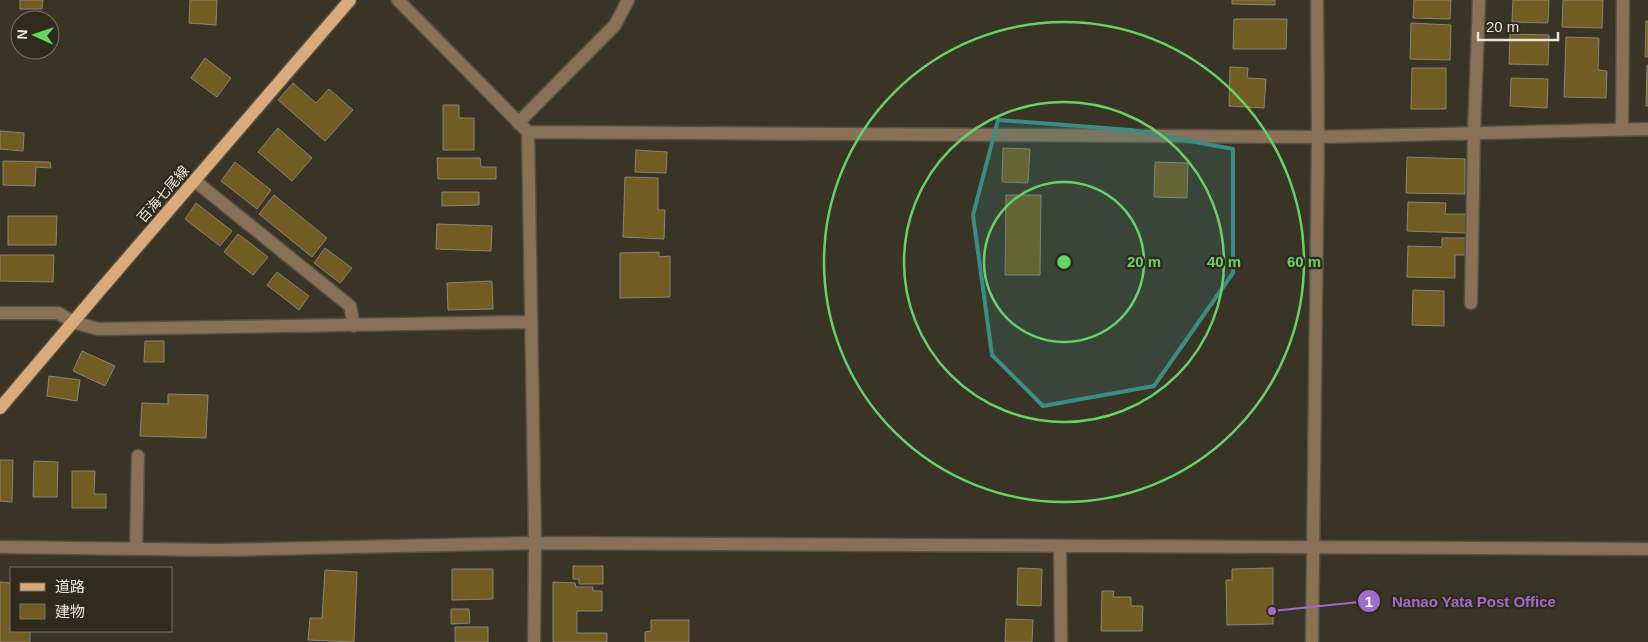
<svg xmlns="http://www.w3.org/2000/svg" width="1648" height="642" viewBox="0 0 1648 642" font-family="Arial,'Noto Sans JP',sans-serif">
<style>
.building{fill:#715c22;stroke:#8a8474}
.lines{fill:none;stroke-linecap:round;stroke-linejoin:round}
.minor-casing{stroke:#555043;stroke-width:15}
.major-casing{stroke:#555043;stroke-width:15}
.minor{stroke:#887059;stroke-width:12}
.major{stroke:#dbaa7a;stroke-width:12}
.marked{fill:#3a8c84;fill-opacity:0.2;stroke:#3a8c84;stroke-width:4;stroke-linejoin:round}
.ring{fill:none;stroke:#65d467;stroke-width:2.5}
.labels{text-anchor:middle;stroke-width:4.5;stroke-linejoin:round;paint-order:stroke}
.street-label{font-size:14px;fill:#e8e4db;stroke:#2f2a1c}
.centre{fill:#65d467;stroke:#2f2a1c;stroke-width:2.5}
.ring-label{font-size:15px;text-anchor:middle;font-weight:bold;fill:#65d467;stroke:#2f2a1c;stroke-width:4.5;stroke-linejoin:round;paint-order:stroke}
.leader{fill:none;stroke:#a16cc9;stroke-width:2}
.callout-dot{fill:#a16cc9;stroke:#2f2a1c;stroke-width:2}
.mark-label{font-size:15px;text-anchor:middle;font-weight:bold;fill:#fff}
.callout-label{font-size:15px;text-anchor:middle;font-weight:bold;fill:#a16cc9;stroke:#2f2a1c;stroke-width:4.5;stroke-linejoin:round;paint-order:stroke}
</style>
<rect width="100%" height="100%" fill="#393426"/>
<path class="building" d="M20,0H43L42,9H20Z
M190,0H217L216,25L189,23Z
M1232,0H1275V5L1232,4Z
M1414,0H1451L1450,19L1413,18Z
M1513,0H1549L1548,23L1512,22Z
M1563,0H1603L1602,28L1562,27Z
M1234,19H1287L1286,49H1233Z
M1646,21H1648V57H1645Z
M1411,23L1451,25L1450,60L1410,59Z
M1510,34L1549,35L1548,65L1509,64Z
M1566,37L1599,38L1598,70L1607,71L1606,98L1564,97Z
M205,58L231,78L217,97L191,78Z
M1647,65H1648V106H1646Z
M1230,67L1248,68L1247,78L1266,79L1264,108L1229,106Z
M1412,68H1446V109H1411Z
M1511,78L1548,79L1547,108L1510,106Z
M293,83L316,103L329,89L353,110L325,141L278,100Z
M443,105H459V118H474V150H443Z
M278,128L312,158L292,181L258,152Z
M0,131L24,133L23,151L0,149Z
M1003,148L1030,149L1028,183L1002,182Z
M636,150L667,152L666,173L635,172Z
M1407,157L1465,159V194L1406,193Z
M437,158H480L481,167H496V179H438Z
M3,161L50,162L51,168L36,167L35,186L3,185Z
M235,162L271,190L257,209L221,181Z
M1155,162L1188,163L1187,198L1154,197Z
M625,177L658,178V210H665L664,239L623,237Z
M442,192H479V205L442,206Z
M274,195L327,238L312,257L259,214Z
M1006,195H1041L1040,275H1005Z
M1408,202L1446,203L1445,214H1468L1467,233L1407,231Z
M196,203L232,231L220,246L185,219Z
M8,216H57L56,245H8Z
M437,224L492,226L491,251L436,249Z
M238,234L268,257L253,275L224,252Z
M1442,238H1466L1465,255H1455V278L1407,277L1408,246L1442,247Z
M325,248L352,268L340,283L314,263Z
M659,252V257L670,256V297L620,298V253Z
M0,255H54L53,282L0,281Z
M277,272L309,296L299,310L267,285Z
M492,281L493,309L448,310L447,283Z
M1413,290L1444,291V326L1412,325Z
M145,341H164V362H144Z
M82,351L115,366L105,386L73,371Z
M49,376L80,380L77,401L47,396Z
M168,394L208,395L206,438L140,436L142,403L168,404Z
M0,460H13L12,502L0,501Z
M34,461L58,462L57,497H33Z
M72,471H95L94,494H106V508H72Z
M573,566H603V584H579V579H573Z
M1018,568L1042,569L1041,606L1017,605Z
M1273,568V624L1227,625L1226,580H1232V569Z
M452,569H493V599L452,600Z
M325,570L357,572L354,642L308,640L310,618H322Z
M0,582L11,583V631H30V642H0Z
M553,582L575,583L576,587H593V591H602V611H577V633H607V642H553Z
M1102,591H1114L1113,597H1131V606H1143L1142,631H1101Z
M451,609H469L470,623L451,624Z
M1006,619L1033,620L1032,642H1005Z
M651,620H689V642H645V632L651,631Z
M455,627H488V642H455Z"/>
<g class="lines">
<g class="minor-casing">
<path id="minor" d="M398,0L528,132L1318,137L1648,129
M518,123L615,25L628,0
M1622,129L1623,0
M528,132L535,543L534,642
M195,181L350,306L354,326
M1471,303L1474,133L1479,0
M0,313H58L73,322L98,329L531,322
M1060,546L1061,642
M0,547L218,550L535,543L1648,549
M136,549L138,456
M1312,642L1318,137L1317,0"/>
</g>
<g class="major-casing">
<path id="major" d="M0,408L101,289L350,0"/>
</g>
<use href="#minor" class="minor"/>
<use href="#major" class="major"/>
</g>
<path class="marked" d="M998,120L1131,130L1233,149V273L1154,386L1043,406L992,355L973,215Z"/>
<g class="ring">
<circle cx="1064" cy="262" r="80"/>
<circle cx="1064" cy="262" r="160"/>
<circle cx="1064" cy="262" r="240"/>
</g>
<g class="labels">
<g class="street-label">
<text transform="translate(163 194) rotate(-49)" y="5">百海七尾線</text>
</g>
</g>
<circle cx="1064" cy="262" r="8" class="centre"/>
<g class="ring-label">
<text x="1144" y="267">20 m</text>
<text x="1224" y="267">40 m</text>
<text x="1304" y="267">60 m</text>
</g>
<path class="leader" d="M1272 611L1369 601"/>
<g class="callout-dot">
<circle cx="1272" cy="611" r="5"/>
<circle cx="1369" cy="601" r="12"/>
</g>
<g class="mark-label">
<text x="1369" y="607">1</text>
</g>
<g class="callout-label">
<text x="1474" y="607">Nanao Yata Post Office</text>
</g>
<rect x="10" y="567" width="162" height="65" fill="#2f2a1c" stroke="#797468"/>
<rect x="20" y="583" width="25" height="8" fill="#dbaa7a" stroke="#797468"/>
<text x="55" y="592" font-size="15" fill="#e8e4db">道路</text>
<rect x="20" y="604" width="25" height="15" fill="#715c22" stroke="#797468"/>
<text x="55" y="617" font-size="15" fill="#e8e4db">建物</text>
<g transform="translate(35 35) rotate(273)"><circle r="24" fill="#2f2a1c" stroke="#797468"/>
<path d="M0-4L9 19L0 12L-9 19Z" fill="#65d467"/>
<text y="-8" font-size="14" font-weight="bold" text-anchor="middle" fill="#e8e4db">N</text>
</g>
<path d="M1478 32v8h80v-8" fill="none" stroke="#e8e4db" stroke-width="2.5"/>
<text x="1486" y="32" font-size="15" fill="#e8e4db" stroke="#2f2a1c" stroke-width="4" paint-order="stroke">20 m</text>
</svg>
